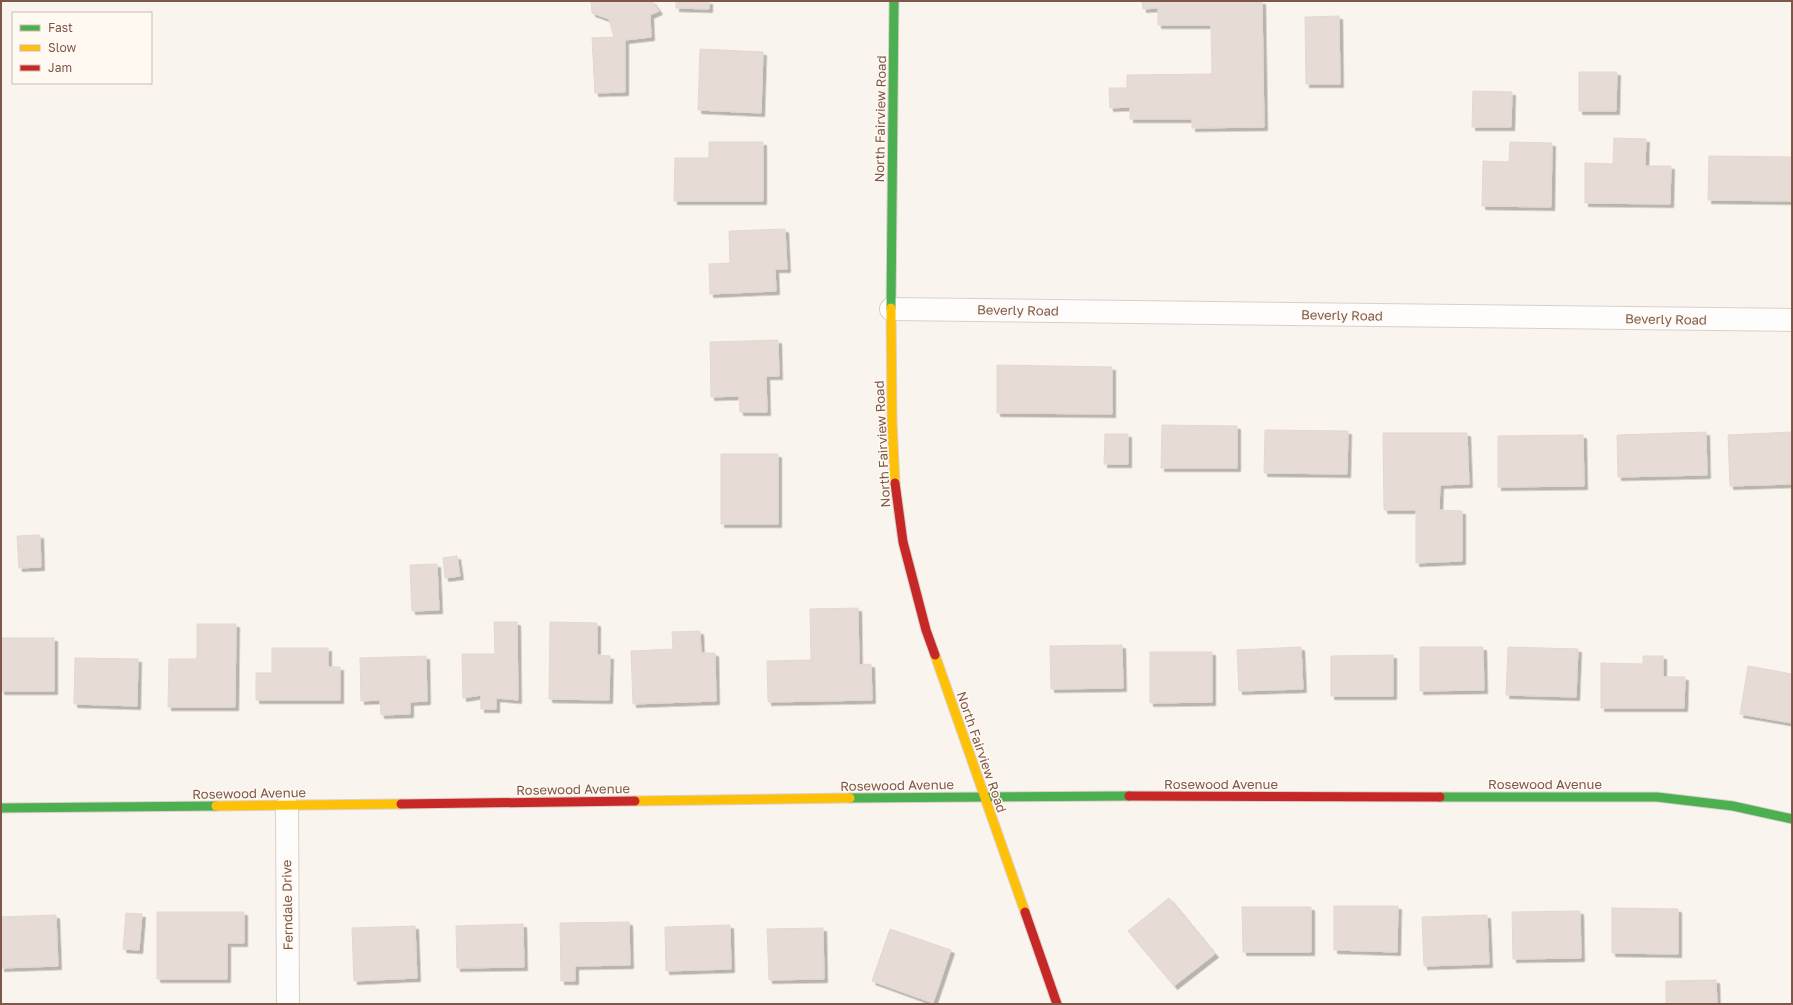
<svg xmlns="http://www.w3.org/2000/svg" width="1793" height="1005" viewBox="0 0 1793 1005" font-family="'Golos Text',sans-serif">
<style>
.building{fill:#e7dcd5;stroke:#e4d7cf;filter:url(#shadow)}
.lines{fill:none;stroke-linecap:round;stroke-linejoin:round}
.street-casing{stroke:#d9d0ca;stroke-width:24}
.fast-casing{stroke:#dbd1cb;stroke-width:11}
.slow-casing{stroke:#dbd1cb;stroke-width:11}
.jam-casing{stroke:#dbd1cb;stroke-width:11}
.street{stroke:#fefdfc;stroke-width:22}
.fast{stroke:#4caf50;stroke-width:9}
.slow{stroke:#ffc107;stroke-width:9}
.jam{stroke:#c62828;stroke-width:9}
.labels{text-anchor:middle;stroke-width:3;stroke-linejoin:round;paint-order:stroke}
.street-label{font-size:13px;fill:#7d5849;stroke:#fff9f2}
</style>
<defs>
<filter id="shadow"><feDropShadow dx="3.5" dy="3.5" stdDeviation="0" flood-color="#0004"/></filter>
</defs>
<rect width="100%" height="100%" fill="#faf4ee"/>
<path class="building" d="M591,1H652L659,11L650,15L651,37L625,40V92L595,93L592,38L614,37L609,19L592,13Z
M676,1H709V9L676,8Z
M1142,1H1262L1264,127L1192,128V119H1130V107L1110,108L1109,88H1127V75L1212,74L1211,25H1158V8L1143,9Z
M1339,16L1340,84H1306L1305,17Z
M700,49L763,52L761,113L698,110Z
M1579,72H1617L1616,111H1579Z
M1473,91L1512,92L1511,127H1472Z
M1614,138L1646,139L1645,166H1671L1670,204L1585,203V163L1613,164Z
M709,142H763V201H674L675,158H709Z
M1510,142L1552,143L1551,207L1482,206L1483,161L1509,162Z
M1709,156L1792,157V201L1708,200Z
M785,229L787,269H775L776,291L710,294L709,264L730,263L729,231Z
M778,340L779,376H766L767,412H740L739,396L711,397L710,342Z
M997,365L1112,367V414L997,413Z
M1162,425L1237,426V468H1161Z
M1265,430L1348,431L1347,474L1264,473Z
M1706,432L1707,475L1618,477L1617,435Z
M1792,432V484L1730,486L1728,435Z
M1383,433H1467L1469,484L1440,485L1439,510L1462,511V561L1416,563V510H1384Z
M1105,434H1128V464H1104Z
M1583,435L1584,486L1498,487V436Z
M721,454H778V524H721Z
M40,535L41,567L19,568L17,536Z
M457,556L460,576L445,578L443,558Z
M437,564L439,610L412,611L410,565Z
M858,608L859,665L871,664L872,700L768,702L767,661L811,660L810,609Z
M494,622H517L518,700L496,698V709H481V695L463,698L462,654H495Z
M550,622L597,623V655L610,656L609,700L549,699Z
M197,624H236L235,707H168L169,659H197Z
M700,631L701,653H715L716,701L633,704L631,651L673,649L672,632Z
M1,638H54V691H1Z
M1122,645L1123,688L1051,689L1050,646Z
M1301,647L1303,689L1239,691L1237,650Z
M1420,647H1483L1484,690L1420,691Z
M1508,647L1578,649L1576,697L1506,695Z
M272,648H328V667H340V700H256V673H272Z
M1150,652H1212V702L1150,703Z
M1393,655V696H1331V656Z
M426,656L427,701L410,702V714L381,715L380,700L361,701L360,658Z
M1643,656H1663V677H1685L1684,708H1601V663L1643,664Z
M75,658L138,659L137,706L74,704Z
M1748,666L1792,674V723L1740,714Z
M1169,898L1215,954L1174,986L1128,931Z
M1334,906H1398L1397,952L1334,950Z
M1242,907H1311V952H1243Z
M1612,908L1678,909V954L1612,953Z
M1580,911L1581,958L1513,959L1512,912Z
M157,912H244V943H227V979H157Z
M126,913L142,914L139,950L123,949Z
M56,915L58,966L1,968V917Z
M1487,915L1489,964L1424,966L1422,917Z
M629,922L630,965L575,966V981H561L560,923Z
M523,924L524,967L457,968L456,926Z
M730,925L731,969L666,971L665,927Z
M415,926L417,978L354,981L352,928Z
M823,928L824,979L769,980L767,929Z
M890,929L951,950L933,1003L872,981Z
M1716,980L1717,1004H1666V981Z"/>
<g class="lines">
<g class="street-casing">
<path id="street" d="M891,309L1792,320
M287,806L288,1004"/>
</g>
<g class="fast-casing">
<path id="fast" d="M891,308L894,1
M1440,797H1657L1733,806L1792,819
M850,798L1129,796
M1,808L216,806"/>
</g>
<g class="slow-casing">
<path id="slow" d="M891,308L892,421L895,483
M935,655L1025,912
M635,801L850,798
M216,806L401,804"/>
</g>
<g class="jam-casing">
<path id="jam" d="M895,483L903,542L926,630L935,655
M1129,796L1440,797
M401,804L635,801
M1025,912L1057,1004"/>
</g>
<use href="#street" class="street"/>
<use href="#fast" class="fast"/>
<use href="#slow" class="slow"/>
<use href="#jam" class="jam"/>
</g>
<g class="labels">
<g class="street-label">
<text transform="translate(880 119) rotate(-89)" y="5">North Fairview Road</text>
<text transform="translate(1018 310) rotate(1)" y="5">Beverly Road</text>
<text transform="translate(1342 315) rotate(1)" y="5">Beverly Road</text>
<text transform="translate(1666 319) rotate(1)" y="5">Beverly Road</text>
<text transform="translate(882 444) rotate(-93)" y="5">North Fairview Road</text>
<text transform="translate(982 752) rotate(71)" y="5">North Fairview Road</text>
<text x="1221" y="789">Rosewood Avenue</text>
<text x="1545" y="789">Rosewood Avenue</text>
<text transform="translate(897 785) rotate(-1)" y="5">Rosewood Avenue</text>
<text transform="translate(573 789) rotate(-1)" y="5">Rosewood Avenue</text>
<text transform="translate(249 793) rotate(-1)" y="5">Rosewood Avenue</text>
<text transform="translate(287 905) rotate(-91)" y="5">Ferndale Drive</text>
</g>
</g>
<rect width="1793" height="1005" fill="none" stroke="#7d5849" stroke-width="4"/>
<rect x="12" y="12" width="140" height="72" fill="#fff9f2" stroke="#cbb9ae"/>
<rect x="20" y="25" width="20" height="6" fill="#4caf50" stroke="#cbb9ae"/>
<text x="48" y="32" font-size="12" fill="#7d5849">Fast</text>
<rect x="20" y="45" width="20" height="6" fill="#ffc107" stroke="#cbb9ae"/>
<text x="48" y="52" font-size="12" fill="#7d5849">Slow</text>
<rect x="20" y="65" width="20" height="6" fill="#c62828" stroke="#cbb9ae"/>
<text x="48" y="72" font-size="12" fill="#7d5849">Jam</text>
</svg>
